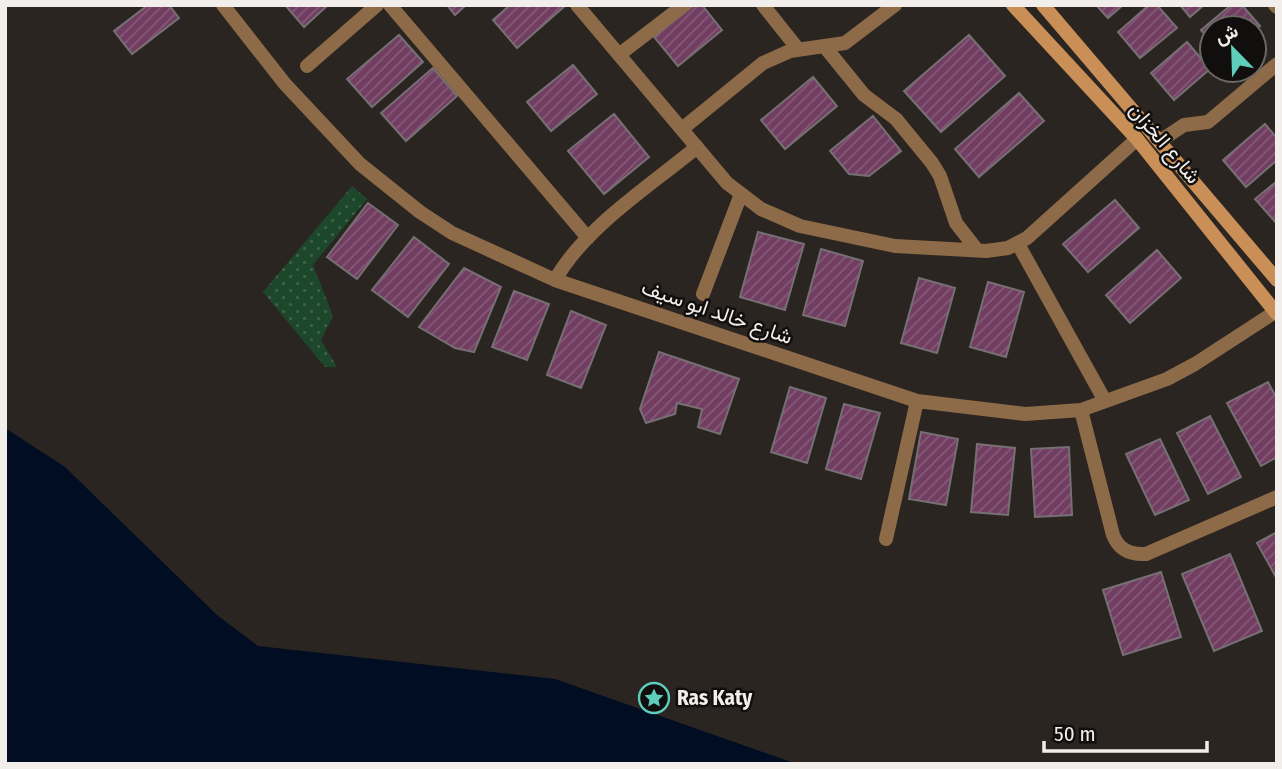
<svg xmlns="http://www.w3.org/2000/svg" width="1282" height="769" viewBox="0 0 1282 769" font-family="'Fira Sans Condensed',Vazirmatn,sans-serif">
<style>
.grass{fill:url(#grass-dots)}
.water{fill:#000d22}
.building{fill:url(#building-hatch);stroke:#766f74;stroke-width:2}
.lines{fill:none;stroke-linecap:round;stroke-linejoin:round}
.street{stroke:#8d6a48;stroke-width:14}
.secondary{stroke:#c98f57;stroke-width:14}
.labels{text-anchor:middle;stroke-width:5;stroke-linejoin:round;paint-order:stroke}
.street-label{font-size:21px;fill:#f1eeeb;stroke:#110f0d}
.poi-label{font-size:21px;font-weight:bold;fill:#f1eeeb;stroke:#110f0d;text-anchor:start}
</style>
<defs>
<pattern id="grass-dots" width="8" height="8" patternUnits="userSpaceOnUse" patternTransform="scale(1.75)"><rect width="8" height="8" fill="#1c472a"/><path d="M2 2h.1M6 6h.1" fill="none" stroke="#3d6249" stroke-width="1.8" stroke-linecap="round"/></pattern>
<pattern id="building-hatch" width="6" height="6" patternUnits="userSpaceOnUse" patternTransform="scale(1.75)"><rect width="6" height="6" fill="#713d61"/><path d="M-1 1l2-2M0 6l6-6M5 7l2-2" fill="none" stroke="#865978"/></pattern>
</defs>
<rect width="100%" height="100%" fill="#2a2521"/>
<path class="grass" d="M352,186L367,199L313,265L333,316L321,340L337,367H325L263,292Z"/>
<path class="water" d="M5,428L65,467L217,615L258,646L555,679L797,764H5Z"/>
<path class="building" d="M148,5H169L179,18L132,54L114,31Z
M285,5H328L304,27Z
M447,5H466L455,15Z
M510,5H566L517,48L493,20Z
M694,5H702L722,30L678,66L654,37Z
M1096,5H1123L1108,18Z
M1149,5H1157L1177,28L1140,58L1118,32Z
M1180,5H1204L1190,17Z
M1231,5H1242L1260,26L1254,31V28H1212V43L1201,30Z
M399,35L423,62L372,107L347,79Z
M969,35L1005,76L941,132L904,91Z
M1187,42L1210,69L1174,100L1151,73Z
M573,65L597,94L551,131L527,102Z
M433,68L457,96L406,141L381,113Z
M813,77L837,106L785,149L761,120Z
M1019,93L1044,121L979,177L955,149Z
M614,114L649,157L604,194L568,151Z
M873,116L901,151L869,176L849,174L830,151Z
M1265,124L1277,138V160L1246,187L1223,160Z
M1277,181V224L1255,199Z
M1115,200L1139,228L1088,272L1063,244Z
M368,203L398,225L357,279L327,257Z
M758,232L804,244L785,310L740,297Z
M414,237L449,264L408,317L372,290Z
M821,249L863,261L845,326L803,315Z
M1157,250L1181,278L1130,323L1106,295Z
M464,268L501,287L474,352L455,348L419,327Z
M919,278L955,288L937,353L901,343Z
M988,282L1024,292L1006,357L970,347Z
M514,291L549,304L527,360L492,347Z
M571,311L606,325L581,388L547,375Z
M659,352L739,379L720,434L698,427L702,409L677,403L675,414L646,423L640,409Z
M1268,382L1277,399V457L1261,466L1227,403Z
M790,387L826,398L807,463L771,452Z
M844,404L880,413L861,479L826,469Z
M1210,416L1241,477L1208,494L1177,433Z
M921,432L958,439L946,505L909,499Z
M1160,439L1189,500L1155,515L1126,454Z
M977,444L1015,448L1008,515L971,512Z
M1069,447L1072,515L1035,517L1031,449Z
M1277,532V579L1257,543Z
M1230,554L1262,631L1214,651L1182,574Z
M1161,572L1181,637L1123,655L1103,590Z"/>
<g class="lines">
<path class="street" d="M223,5L285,84L360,164L420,212L452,233L555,280L917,401L1025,414L1081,410L1167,379L1195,364L1275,312
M390,5L588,238
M577,5L727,183L761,209L800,226L895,246L986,251L1008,248L1027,238L1137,139
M763,5L798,49
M1275,5L1277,7
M825,47L864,95L896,119L932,163L940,176L956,223L977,250
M620,54L684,5
M307,66L377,5
M682,129L763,63L790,51L845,43L895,5
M1160,141L1184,125L1208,122L1277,64
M1018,244L1105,401
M555,280C585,227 650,186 697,147
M703,294L741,194
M1081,410L1113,535C1119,550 1130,555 1146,554L1277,497
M886,539L917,401"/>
<path class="secondary" d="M1013,5L1137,139L1277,314
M1043,5L1277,280"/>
</g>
<defs>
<g id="sight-ring" transform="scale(1.575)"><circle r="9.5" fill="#110f0d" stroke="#5dceb9" stroke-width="1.5"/><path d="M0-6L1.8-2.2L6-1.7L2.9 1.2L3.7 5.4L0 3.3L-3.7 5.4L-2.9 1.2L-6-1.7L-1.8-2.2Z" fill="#5dceb9"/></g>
</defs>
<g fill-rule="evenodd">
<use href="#sight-ring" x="654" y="698"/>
</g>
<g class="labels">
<g class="street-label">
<text transform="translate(1165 143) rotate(50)" y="7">شارع الخزان</text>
<text transform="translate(717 312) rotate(19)" y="7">شارع خالد ابو سيف</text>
</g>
<g class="poi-label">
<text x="677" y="705">Ras Katy</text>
</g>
</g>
<rect width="1282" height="769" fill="none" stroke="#f1eeeb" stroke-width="14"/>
<g transform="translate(1233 49) rotate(337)"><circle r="33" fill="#110f0d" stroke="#6b6866" stroke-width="2"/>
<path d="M0-5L12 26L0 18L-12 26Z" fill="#5dceb9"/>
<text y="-10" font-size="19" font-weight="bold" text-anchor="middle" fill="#f1eeeb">ش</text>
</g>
<path d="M1044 741v10h163v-10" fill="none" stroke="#f1eeeb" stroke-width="3.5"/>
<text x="1054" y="741" font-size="21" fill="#f1eeeb" stroke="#110f0d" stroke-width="5" paint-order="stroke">50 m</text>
</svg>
